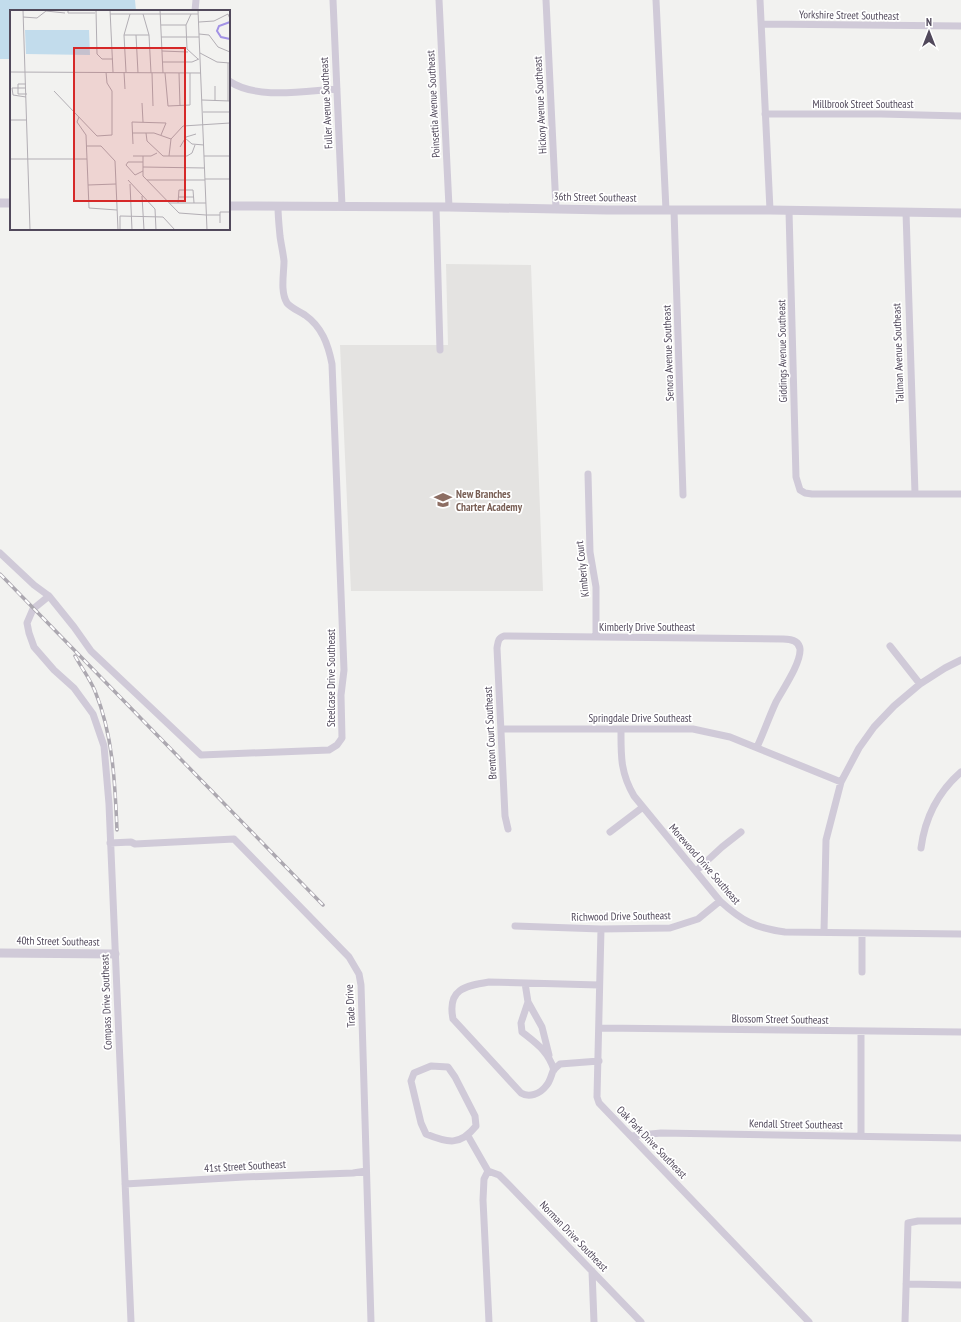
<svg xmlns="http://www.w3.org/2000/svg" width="961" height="1322" viewBox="0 0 961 1322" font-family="'PT Sans Narrow',sans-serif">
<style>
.education{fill:#e4e3e1}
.green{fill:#c2dcec}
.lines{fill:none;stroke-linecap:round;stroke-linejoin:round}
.minor{stroke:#d0cad8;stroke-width:7}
.tertiary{stroke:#d0cad8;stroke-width:9}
.rail-casing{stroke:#aca8b0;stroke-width:3.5}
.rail{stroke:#fff;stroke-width:2;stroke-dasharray:6;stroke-linecap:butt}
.labels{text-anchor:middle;stroke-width:3.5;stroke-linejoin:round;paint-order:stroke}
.street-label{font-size:11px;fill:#51495b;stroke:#fff}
.education-label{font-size:11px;font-weight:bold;fill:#785e54;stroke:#fff;text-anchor:start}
.inset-river{fill:none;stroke:#a292e5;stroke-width:2}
.inset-road{fill:none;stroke:#b2aeb4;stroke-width:1}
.view{fill:#d62828;fill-opacity:0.15;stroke:#d62828;stroke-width:2}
.inset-edge{fill:none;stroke:#51495b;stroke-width:2}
</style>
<rect width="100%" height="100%" fill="#f2f2f0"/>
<path class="education" d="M446,264L531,265L543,591H351L340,345H448Z"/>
<path class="green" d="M0,0H135L136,11H11V59H0Z"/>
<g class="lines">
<path class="minor" d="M333,0L342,206
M439,0L449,207
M546,0L556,208
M656,0L666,210
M760,0L770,210
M195,11L196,0
M762,24L961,26
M229,81C257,100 304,91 337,89
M765,114H881L961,116
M436,207L440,350
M674,210L683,495
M789,211L796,477L800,490L805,493L812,494H961
M906,212L915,493
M588,474L590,552L596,587V637
M0,553L34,585L49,596L74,627L91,651L201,755L329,750L337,745L342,738L341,695L344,670L332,364C328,344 322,327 305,315C299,311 291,308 287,303C280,292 284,273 284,261C283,252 281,244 280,236C279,226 278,216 278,206
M49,596L33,609L27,623L29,633L34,647L54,670L74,688L93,714L104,746L109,804L131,1322
M890,646L920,684
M501,729H693L730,737L841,782
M621,729C621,755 620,772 634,796L720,901C742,921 755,928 785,932L961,934
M508,829L505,816L497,648C498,642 498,638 504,636L783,639C790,639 799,640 800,649C801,663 783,689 776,702C769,717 764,732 757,747
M610,832L643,807
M110,843L131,842L135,844L234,839L349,957L359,974L361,985L371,1322
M921,848C925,818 938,792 961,772
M696,871L722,847L741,832
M515,926L601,929L670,928L698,919L720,901
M601,929L597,1097L599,1103L809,1322
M824,932L826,840L841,782L859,748L874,727L894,706L920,684L945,668L961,660
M862,972V933
M525,983L528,1002L521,1023L522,1032C537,1044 548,1051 554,1070
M528,1002L542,1027L549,1055
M599,1028L961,1032
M599,1061L560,1064C558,1066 555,1068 553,1071C551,1076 550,1082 546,1086C540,1094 529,1098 521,1093L453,1019C447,989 465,986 489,982L599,985
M431,1066L448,1067L455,1077L475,1116L476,1126C460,1146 448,1143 426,1134L421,1123L411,1081L414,1073Z
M468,1136L488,1171
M631,1136L661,1133L961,1138
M861,1136V1031
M488,1171L499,1175L509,1185L641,1322
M488,1171L484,1179L483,1200L489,1322
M125,1184L244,1177L353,1173L366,1171
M592,1271L594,1322
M906,1284L961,1285
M905,1322L908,1223L918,1221H961"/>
<path class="tertiary" d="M0,203H11
M229,206L449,207L607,210H770L961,213
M0,953L115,954"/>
<g class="rail-casing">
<path id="rail" d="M0,574L323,905
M75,656C81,667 90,679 95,691C113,735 115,782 117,830"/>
</g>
<use href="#rail" class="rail"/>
</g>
<defs>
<g id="school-bare" transform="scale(1.38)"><path d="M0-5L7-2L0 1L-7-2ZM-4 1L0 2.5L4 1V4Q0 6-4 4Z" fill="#8d6e63" stroke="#fff" stroke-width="2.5" paint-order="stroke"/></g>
</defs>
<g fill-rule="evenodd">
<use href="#school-bare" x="443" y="500"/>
</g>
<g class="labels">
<g class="street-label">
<text transform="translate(849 15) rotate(1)" y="4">Yorkshire Street Southeast</text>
<text transform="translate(326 103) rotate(-93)" y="4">Fuller Avenue Southeast</text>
<text transform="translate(433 104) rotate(-93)" y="4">Poinsettia Avenue Southeast</text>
<text x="863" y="108">Millbrook Street Southeast</text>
<text transform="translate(540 105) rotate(-93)" y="4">Hickory Avenue Southeast</text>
<text transform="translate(595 197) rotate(1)" y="4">36th Street Southeast</text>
<text transform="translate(782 351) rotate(-91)" y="4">Giddings Avenue Southeast</text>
<text transform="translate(668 353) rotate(-92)" y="4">Senora Avenue Southeast</text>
<text transform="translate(898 353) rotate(-92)" y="4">Tallman Avenue Southeast</text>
<text transform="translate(582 569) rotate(-96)" y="4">Kimberly Court</text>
<text x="647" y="631">Kimberly Drive Southeast</text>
<text transform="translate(331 678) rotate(-90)" y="4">Steelcase Drive Southeast</text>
<text x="640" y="722">Springdale Drive Southeast</text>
<text transform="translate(490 733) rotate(-93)" y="4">Brenton Court Southeast</text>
<text transform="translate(705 864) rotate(49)" y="4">Morewood Drive Southeast</text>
<text transform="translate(621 916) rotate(-1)" y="4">Richwood Drive Southeast</text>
<text transform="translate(58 941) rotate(1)" y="4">40th Street Southeast</text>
<text transform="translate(106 1002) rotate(-92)" y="4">Compass Drive Southeast</text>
<text transform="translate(350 1006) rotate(-93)" y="4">Trade Drive</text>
<text transform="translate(780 1019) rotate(1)" y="4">Blossom Street Southeast</text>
<text transform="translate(796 1124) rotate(1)" y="4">Kendall Street Southeast</text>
<text transform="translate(652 1142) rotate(46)" y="4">Oak Park Drive Southeast</text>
<text transform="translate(245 1166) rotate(-3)" y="4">41st Street Southeast</text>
<text transform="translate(574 1236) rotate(46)" y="4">Norman Drive Southeast</text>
</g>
<g class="education-label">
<text x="456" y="498">New Branches<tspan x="456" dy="13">Charter Academy</tspan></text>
</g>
</g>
<g transform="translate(10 10)">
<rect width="220" height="220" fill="#f2f2f0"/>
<path d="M15,20H79L80,45L16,44Z" fill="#c2dcec"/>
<path class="inset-river" d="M220,12L209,16L207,21L211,27L220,29"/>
<path class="inset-road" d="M13,0L20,220M58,0V3H85M86,0L87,44L92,49H103M100,0L103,62M150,0L153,63M188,0L197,220M100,4H188M133,4L139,25L141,63M181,4L176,15L177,39L188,49M13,7L27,8L36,1L55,3M189,12L204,11L218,4L220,9M151,15H176M189,24L199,25L208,37L220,42M114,25H139M126,25L128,63M151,27H189M152,41L178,42M190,43L207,52L220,53M152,52H182L189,49M218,53V91M0,62L191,63M114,62L115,79M116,62L114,25L120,4M142,63L143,96M155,63L158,96L180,95V63M169,63L170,96M16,74H8V84H17M205,76V91M16,78H2L3,85L16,87M44,81L87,126L102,125V81L97,73L96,62M192,90L220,91M132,93L133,112M193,102H220M69,107L67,112L76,125L79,198L107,200M0,110H17M122,123H144L161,129M136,123L137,131L153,146H177L182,143L185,135M175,128L182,134L194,135M123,134L122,112L156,113L151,125M77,136H91L105,151L108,220M170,137L176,127L186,124M123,146H141L147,143M133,146V166L169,203L196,205M159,146L161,129L173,116L220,113M194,146H220M0,149H77M133,157L195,158M133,161L125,165L116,155L118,152H133M195,169H220M118,170L145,199L146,220M137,170H195M120,174L122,220M78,175L106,174M132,186L134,220M169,187H184M159,193H196M168,193L169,180H183L184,193M196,205H210M210,213V202H220M110,220V206L153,207L165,220"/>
<path class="view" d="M64,38H175V191H64Z"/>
<rect width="220" height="220" class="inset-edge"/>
</g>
<g transform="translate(929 32)" stroke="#ffffff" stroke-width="3" paint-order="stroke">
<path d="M0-3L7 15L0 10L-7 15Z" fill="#51495b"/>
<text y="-6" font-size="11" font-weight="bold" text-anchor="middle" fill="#51495b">N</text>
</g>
</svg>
